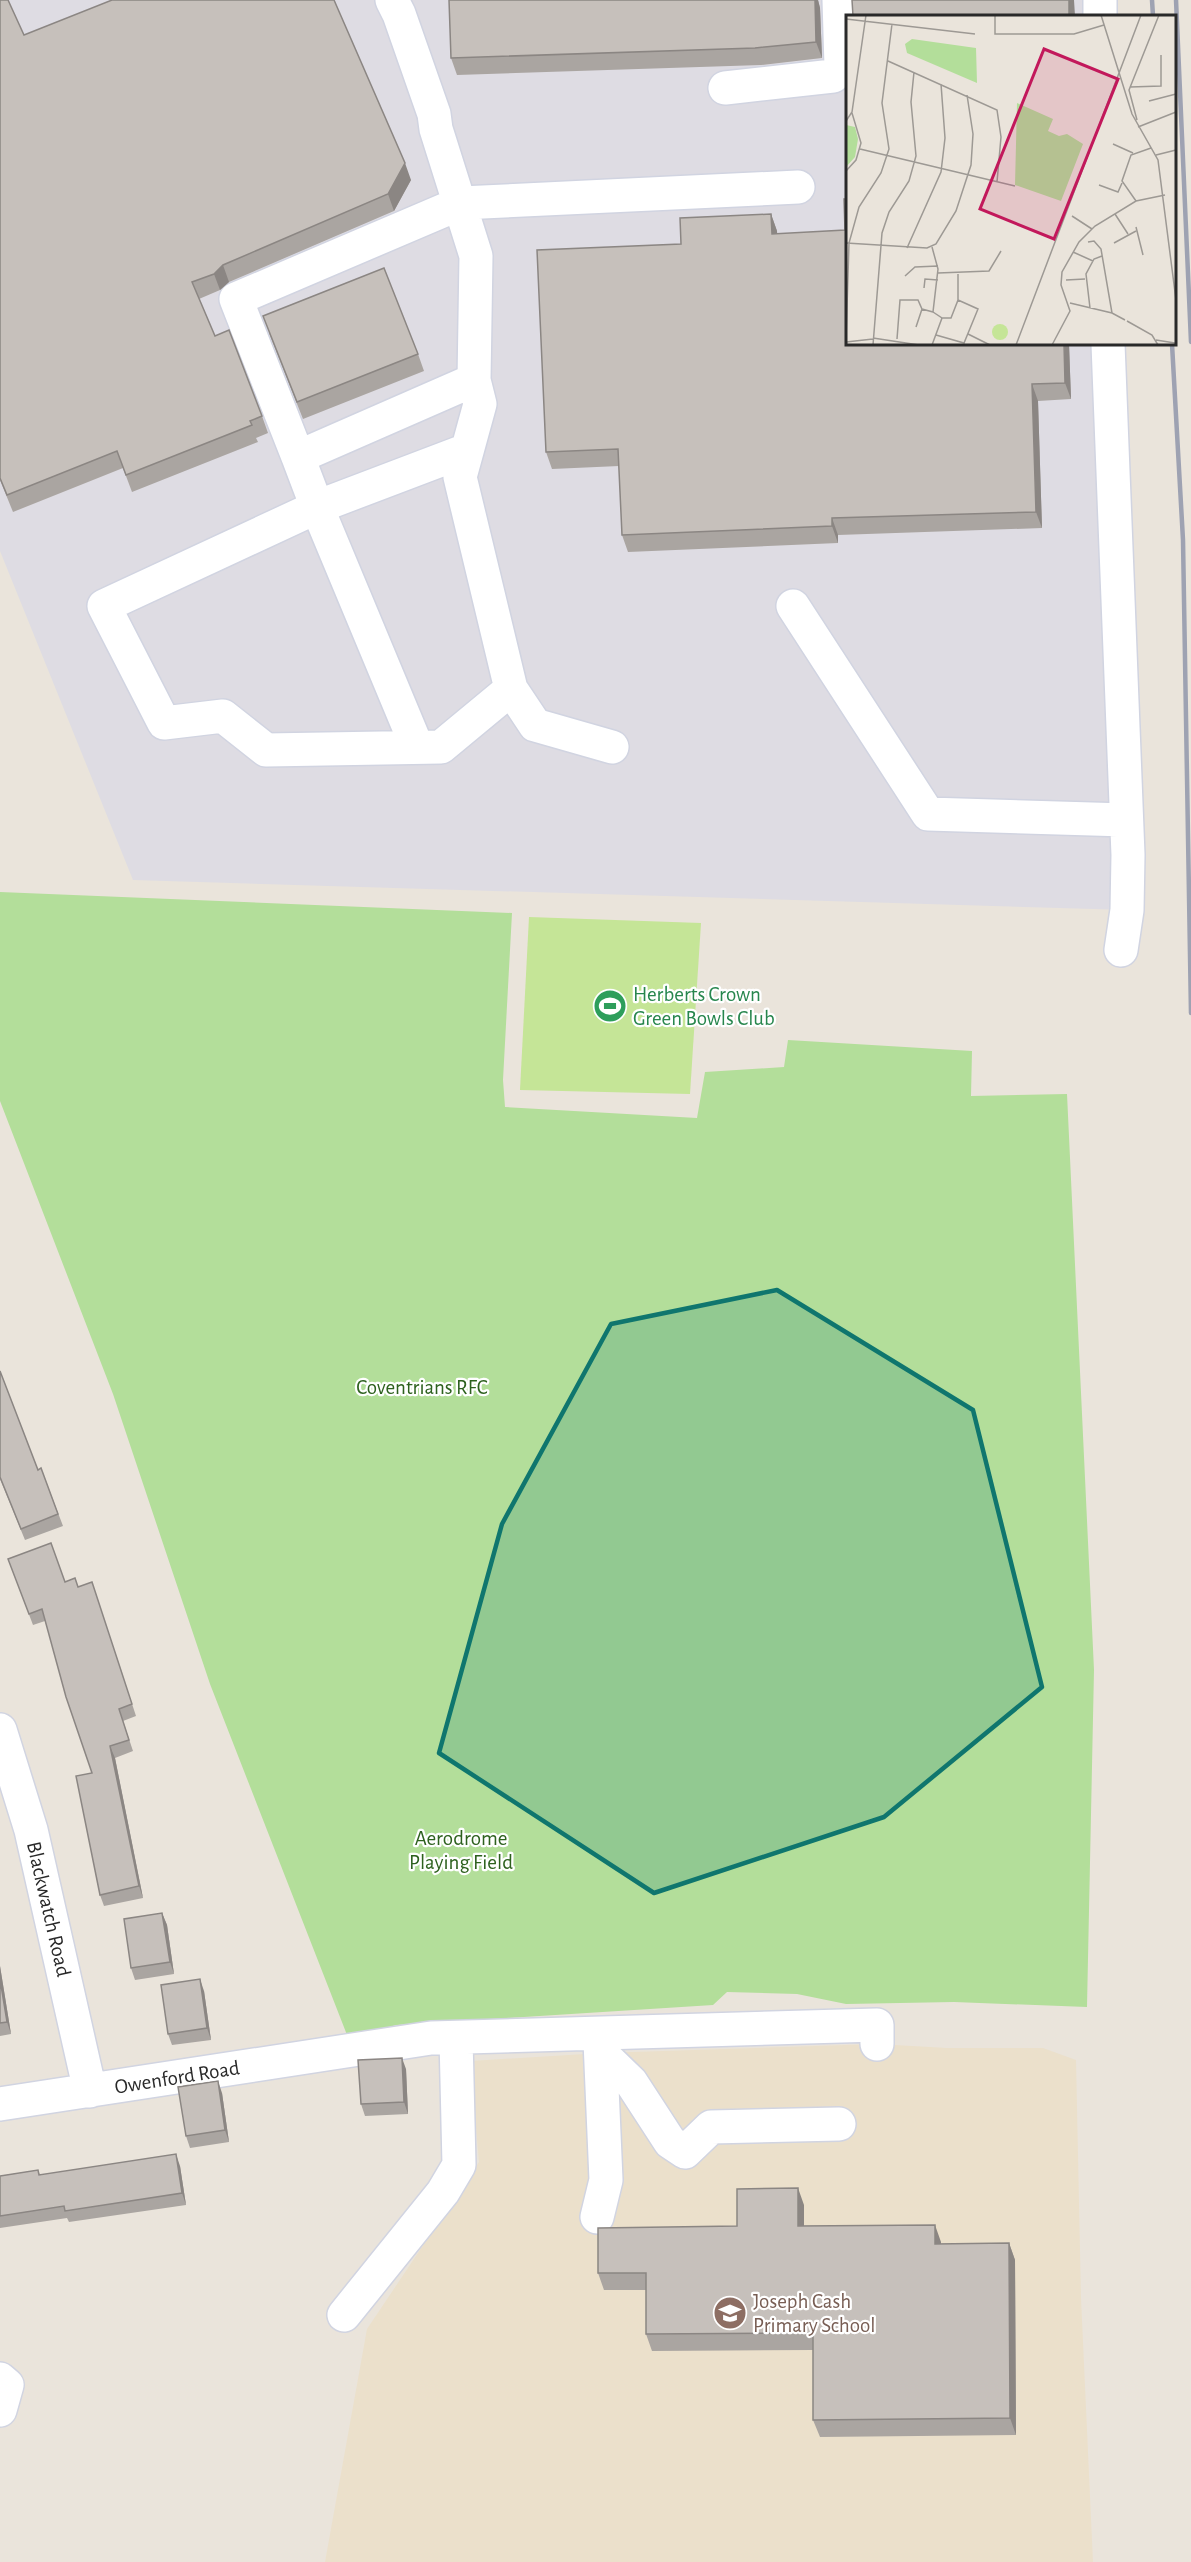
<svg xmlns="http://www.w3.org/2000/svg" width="1191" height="2562" viewBox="0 0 1191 2562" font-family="'Alegreya Sans',sans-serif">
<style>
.industrial{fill:#dedce3}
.education{fill:#ebe0cb}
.green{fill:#b3de9a}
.pitch{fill:#c5e597}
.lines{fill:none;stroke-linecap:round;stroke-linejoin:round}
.minor-casing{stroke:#d1d4e1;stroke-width:36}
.minor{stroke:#fff;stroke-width:33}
.rail{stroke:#9ea2b2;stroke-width:4.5}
.wall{fill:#aaa5a1}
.shaded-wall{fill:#8b8683}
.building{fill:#c6c0bb;stroke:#8b8683;stroke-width:1.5}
.marked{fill:#0f766e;fill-opacity:0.2;stroke:#0f766e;stroke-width:4.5;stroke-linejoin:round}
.labels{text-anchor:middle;stroke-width:4.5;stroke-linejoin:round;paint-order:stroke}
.leisure-label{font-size:21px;fill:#27864d;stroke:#fff;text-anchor:start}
.park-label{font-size:21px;fill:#2d611e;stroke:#fff}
.street-label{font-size:21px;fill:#292929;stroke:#fff}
.education-label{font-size:21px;fill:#785e54;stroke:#fff;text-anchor:start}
.inset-road{fill:none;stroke:#9d9994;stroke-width:1.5}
.view{fill:#c2185b;fill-opacity:0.15;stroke:#c2185b;stroke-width:3}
.inset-edge{fill:none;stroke:#292929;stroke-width:3}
</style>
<rect width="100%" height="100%" fill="#eae4db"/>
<path class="industrial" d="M0,0H1100V16H848V344H1110L1127,910L133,880L0,551Z"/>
<path class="education" d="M877,2044L947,2048H1043L1076,2060L1081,2298L1093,2562H325L367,2329L479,2162L470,2061L601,2053Z"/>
<path class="green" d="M0,892L512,913L503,1080L505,1107L697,1118L705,1072L784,1067L788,1040L972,1051L971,1096L1067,1094L1094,1670L1087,2007L954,2002L846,2004L797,1994L727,1992L713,2005L396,2025L349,2040L210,1684L113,1394L0,1101Z"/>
<path class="pitch" d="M529,917L701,923L690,1094L520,1090Z"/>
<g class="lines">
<g class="minor-casing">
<path id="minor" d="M392,0L399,14L434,114L436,129L476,256L474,380L298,457L236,299L461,203L798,187
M1100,0V16
M725,88L833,76L841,66L839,0
M1108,344L1128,855L1127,910L1121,950
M474,380L480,404L460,477L511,689L535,725L612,747
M298,457L317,507L104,606L164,723L223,716L266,750L441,747L511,689
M793,606L928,814L1126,820
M417,747L317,507L467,450
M0,1730L31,1830L90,2091
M601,2053L631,2082L670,2142L685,2152L711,2127L839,2124
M0,2104L431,2038L877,2025V2044
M597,2217L606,2180L600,2041
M344,2315L443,2192L459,2165L456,2038
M0,2379L7,2385L0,2410"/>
</g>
<use href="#minor" class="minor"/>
<path class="rail" d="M1152,0L1153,16
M1176,0L1191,342
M1172,344L1183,540L1191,1013"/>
</g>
<path class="wall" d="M0,0L24,35L411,180L394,211L229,282L220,290L199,299L215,336L262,416L268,433L256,438L258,442L132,492L123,468L13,512L0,480Z
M449,0H818L820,8L822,58L761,65L457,75L451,58Z
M771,214L777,231V234L1069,344L1071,399L1038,401L1042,528L838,535V543L628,552L622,535L619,466L552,469L546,452L681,244Z
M269,333L418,354L424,371L303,419Z
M0,1371L38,1470L41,1468L63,1526L25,1540L0,1479Z
M8,1559L78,1587L92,1582L136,1716L123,1721L133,1751L115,1758L143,1898L104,1906L100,1895L92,1773L45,1621L33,1625Z
M162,1913L167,1925L174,1974L135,1980L131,1968Z
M0,1966L11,2034L0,2036Z
M204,1991L211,2040L172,2045L168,2034Z
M406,2069L408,2114L365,2116L361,2104Z
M222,2093L229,2142L190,2148L186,2136Z
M180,2166L186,2205L69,2222L67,2218L0,2228V2176L38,2170L40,2175Z
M804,2205V2226L941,2242V2244L1009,2243L1015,2260L1016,2435L820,2437L813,2420V2350L652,2351L646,2334V2290H604L598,2273L737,2226Z"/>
<path class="shaded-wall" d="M814,0H818L820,8L822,58L816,42Z
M1069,0H1074L1075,16H1069Z
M405,163L411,180L394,211L388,194Z
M771,214L777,231L778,251L772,234Z
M223,265L229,282L220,290L214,274Z
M1064,344H1069L1071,399L1065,383Z
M1032,384L1038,401L1042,528L1036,512Z
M832,518L838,535V543L832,526Z
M110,1746L115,1758L143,1898L139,1886Z
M162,1913L167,1925L174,1974L170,1962Z
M0,1966L11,2034L7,2022L0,1979Z
M200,1979L204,1991L211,2040L207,2028Z
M402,2058L406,2069L408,2114L404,2102Z
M218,2081L222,2093L229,2142L225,2130Z
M176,2154L180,2166L186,2205L182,2193Z
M798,2188L804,2205V2243L798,2226Z
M935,2225L941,2242V2261L935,2244Z
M1009,2243L1015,2260L1016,2435L1010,2418Z"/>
<path class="building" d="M0,0H8L24,35L112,0H334L405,163L388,194L223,265L214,274L192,282L215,336L229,330L262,416L250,421L252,425L126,475L117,451L7,495L0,478Z
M449,0H815L816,42L755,48L451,58Z
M852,0H1069V16H853Z
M844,199H848V344H1064L1065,383L1032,384L1036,512L832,518V526L622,535L618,449L546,452L537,250L681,244L680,218L771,214L772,234L845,230Z
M384,268L418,354L297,402L263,316Z
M0,1371L38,1470L41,1468L58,1514L21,1529L0,1477Z
M51,1543L65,1582L75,1578L78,1587L92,1582L132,1704L119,1709L129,1740L110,1746L139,1886L100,1895L76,1776L92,1773L66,1697L42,1609L29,1614L8,1559Z
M162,1913L170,1962L131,1968L124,1919Z
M0,1979L7,2022L0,2023Z
M200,1979L207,2028L168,2034L161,1985Z
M402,2058L404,2102L361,2104L358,2060Z
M218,2081L225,2130L186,2136L178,2087Z
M176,2154L182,2193L65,2211L64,2206L0,2216V2176L38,2170L39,2175Z
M798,2188V2226L935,2225V2244L1009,2243L1010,2418L813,2420V2333L646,2334V2273H598V2228L737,2226V2189Z"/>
<path class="marked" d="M777,1290L973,1410L1042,1687L884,1817L654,1893L439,1753L502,1524L611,1324Z"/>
<defs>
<g id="stadium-disc" transform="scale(1.725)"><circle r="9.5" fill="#2e9e5b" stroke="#fff"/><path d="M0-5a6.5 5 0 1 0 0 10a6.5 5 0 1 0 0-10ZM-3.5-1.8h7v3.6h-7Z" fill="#fff"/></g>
<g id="school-disc" transform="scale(1.725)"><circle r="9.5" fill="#8d6e63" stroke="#fff"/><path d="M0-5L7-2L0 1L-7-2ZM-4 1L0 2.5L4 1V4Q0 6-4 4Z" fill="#fff"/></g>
</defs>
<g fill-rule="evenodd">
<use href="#stadium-disc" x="610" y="1006"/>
<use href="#school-disc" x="730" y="2313"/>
</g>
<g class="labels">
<g class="leisure-label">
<text x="633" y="1001">Herberts Crown<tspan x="633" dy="24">Green Bowls Club</tspan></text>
</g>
<g class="park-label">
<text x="422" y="1394">Coventrians RFC</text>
<text x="461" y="1845">Aerodrome<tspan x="461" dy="24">Playing Field</tspan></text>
</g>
<g class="street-label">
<text transform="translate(49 1909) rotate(77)" y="7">Blackwatch Road</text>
<text transform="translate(177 2077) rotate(-9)" y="7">Owenford Road</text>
</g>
<g class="education-label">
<text x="753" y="2308">Joseph Cash<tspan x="753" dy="24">Primary School</tspan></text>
</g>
</g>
<g transform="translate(846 15)">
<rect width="330" height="330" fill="#eae4db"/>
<path d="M66,24L130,33L131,68L61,38L59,29ZM171,88L207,104L202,116L213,121L221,119L237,129L215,186L169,170ZM0,110L9,112L12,124L9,142L0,152Z" fill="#b3de9a"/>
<path d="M146 317a8 8 0 1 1 16 0a8 8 0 1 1-16 0Z" fill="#c5e597"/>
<path class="inset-road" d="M149,0V19H228L258,10M255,0L286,99L312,145L330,285M0,4L129,19M42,46L151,95L155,122L151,167M284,72L315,71V40M303,86L330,79M291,105L283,75L313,0M0,106L6,97L20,0M292,112L330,97M267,129L287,138M14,134L169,171M310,140L330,135M0,156L10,145L15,128L6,98M253,170L272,177L276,168M290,186L276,166L285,140L305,133M269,199L282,219M226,201L246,214M290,212L297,240M242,227L248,226L255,234L266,298M0,228L81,233L90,229L110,196L125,150L127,119L121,80M268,228L290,216M61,233L95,157L99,123L95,69M227,237L247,246M92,258L143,256L155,236M59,261L69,252L92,251M220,265L239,264M78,273L79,264L92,265M224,288L266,298L279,305M244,293L240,259L248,244L256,241M96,303H105L112,285V259M281,306L306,320L312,330M70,312L76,294M122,319L144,330M90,320L118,328L132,294L112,285M27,323L73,330M0,324L3,228L13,192L35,158L43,134L36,88L46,9M51,324L54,285H72L76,294L87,297M310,325L329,328M0,327L27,324M27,330L36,218L43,197L63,166L70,141L65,87L68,57M86,330L96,303L87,297L92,254L86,232M170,330L295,0M206,330L224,296L215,270L216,257L233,227L249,211L290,186L319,180"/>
<path class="view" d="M198,34L272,64L208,224L134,194Z"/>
<rect width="330" height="330" class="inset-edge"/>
</g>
</svg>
